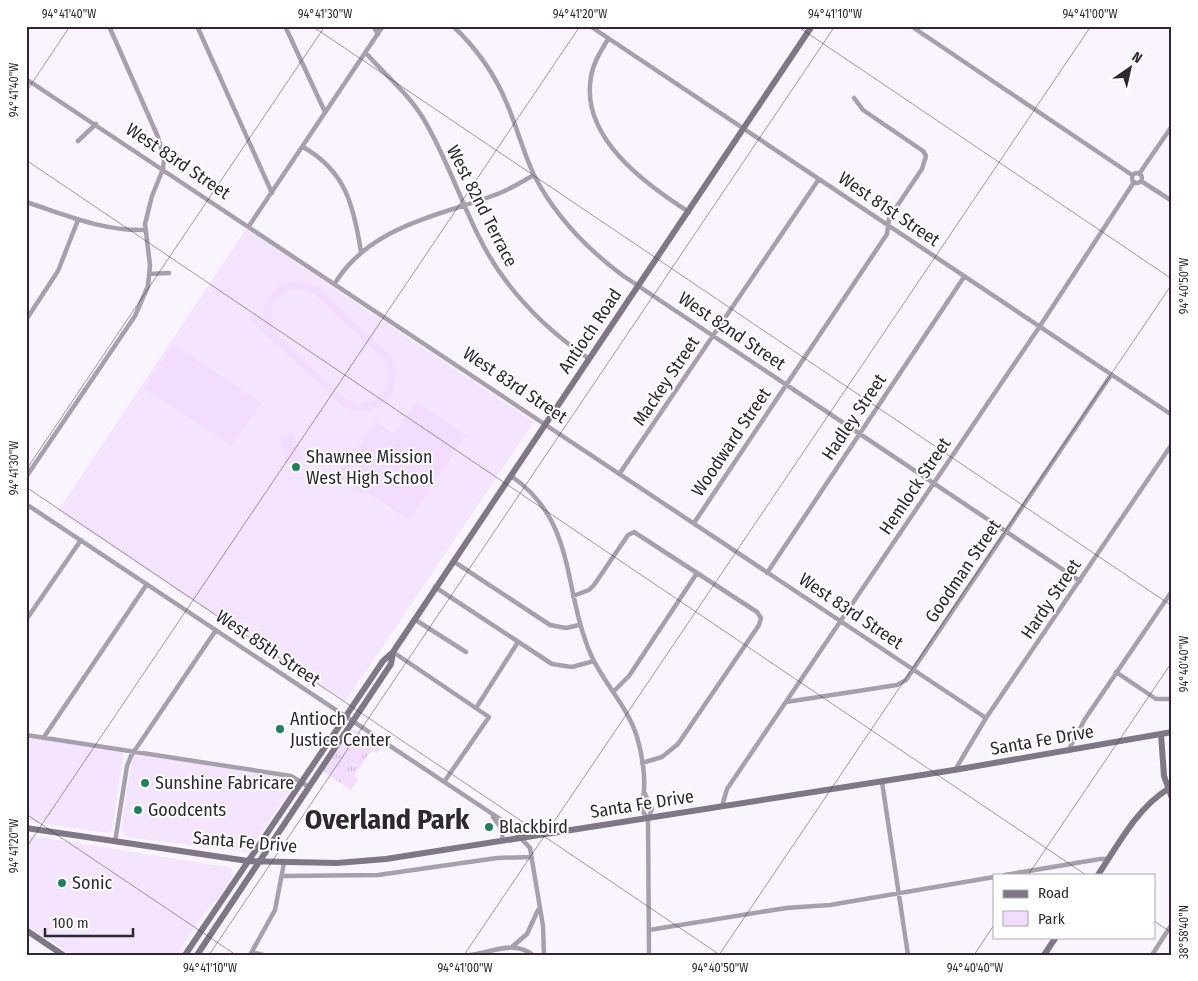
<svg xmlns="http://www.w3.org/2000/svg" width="1198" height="981" viewBox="0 0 1198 981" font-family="'Fira Sans Condensed',sans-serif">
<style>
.built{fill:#f4e4fe}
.green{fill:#f2dcff;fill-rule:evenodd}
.park{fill:url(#park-tufts)}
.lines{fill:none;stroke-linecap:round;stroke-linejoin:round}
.street{stroke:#a7a0ab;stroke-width:4.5}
.secondary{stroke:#807786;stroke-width:6}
.ticks{fill:none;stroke:#2e2832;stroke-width:1;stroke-opacity:0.45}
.poi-dot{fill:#1b825c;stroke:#fff;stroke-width:2}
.labels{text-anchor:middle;stroke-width:4;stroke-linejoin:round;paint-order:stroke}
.street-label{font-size:18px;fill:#2e2832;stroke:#fff}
.poi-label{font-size:18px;fill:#2e2832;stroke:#fff;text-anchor:start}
.town-label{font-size:28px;font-weight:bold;fill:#2e2832;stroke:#fff}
.neatline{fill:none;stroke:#2e2832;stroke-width:2}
.ticks-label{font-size:12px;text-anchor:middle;fill:#2e2832}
</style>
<defs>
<pattern id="park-tufts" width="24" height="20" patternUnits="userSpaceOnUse" patternTransform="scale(1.25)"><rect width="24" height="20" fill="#f2dcff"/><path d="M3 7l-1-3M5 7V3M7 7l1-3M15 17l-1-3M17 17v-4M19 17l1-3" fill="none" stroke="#d0bddb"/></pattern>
</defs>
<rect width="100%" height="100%" fill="#faf4fe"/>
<path class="built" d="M246,229L534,422L345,702L58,511Z
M26,738L117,750L121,752L123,758L112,829L109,833L26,821Z
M136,754L287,777L293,782V786L248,852L126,837L121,830L132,758Z
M26,835L227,867L232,869L233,875L220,896L203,915L183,946L180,955H72L26,925Z"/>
<path class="green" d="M301,281L320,288L391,357C407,389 378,424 344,407L249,319L255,313L263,320C263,296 277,281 301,281ZM298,289L315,294L384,360C393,374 389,390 376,400L357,404L343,397L275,332C265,311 275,291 298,289Z
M173,344L261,403L232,445L144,389Z
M416,402L466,435L409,520L367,492L361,493L339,478L338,472L352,450L359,447L375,421L394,434Z
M294,433L302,460L287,465L279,437Z"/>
<path class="park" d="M352,730H357L382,747L377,753L371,750L354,776L358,779L351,790L323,771Z"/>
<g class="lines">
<path class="street" d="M197,26L272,193
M285,26L325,112
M373,26L378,34
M453,26C476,48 495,74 507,104C517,127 523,152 534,175C555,216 586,248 622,275L1080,581
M590,26L1172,415
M911,26L1132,175
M608,39C601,51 593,63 591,77C580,137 645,184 689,212
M366,53C385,75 408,93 423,118C446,156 460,200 480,239C505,289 544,328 589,359
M26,79L986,718
M78,141L96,124
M303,147C346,171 354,207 361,252
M1132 178a5 5 0 1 1 10 0a5 5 0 1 1-10 0Z
M1139,174L1172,126
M1141,181L1172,201
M26,202C66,215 102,231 145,230
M249,226L383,26
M149,274L169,273
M335,283C372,224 441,216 500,193C512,188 523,181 534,175
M26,320L58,271L78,220
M620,473L819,179
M511,476C577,521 562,588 591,655C604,684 628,707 637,737C642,754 645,773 644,790C644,796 641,803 642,809C643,813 646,816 648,819
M26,477L135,316L148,286L150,265L145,224L152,196L163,169L164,160L158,137L109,26
M26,504L509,825L530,848L543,926L544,955
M694,523L887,234L889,218L922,169L926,156L923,151L863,110L854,98
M453,561L550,625L566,628L579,625
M767,573L964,277
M435,587L552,664L572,667L594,661
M573,596L589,590L594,585L628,535L634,532L757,612L761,618L759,625L678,744L662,757L642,763
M414,619L466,652
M26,620L81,540
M393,652L489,717L444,782
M1116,672L1156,699H1172
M613,692L629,676L697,573
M786,702L897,685L906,680L1111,375
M476,708L518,642
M26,735L291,776L309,787
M44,737L147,584
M1068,751L1085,719L1172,591
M955,770L986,718L1172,444
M882,782L908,955
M644,792L652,808L649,818
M722,806L727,789L1040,326L1134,182
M493,817L501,828L503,841
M648,819L649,955
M115,842L127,766L131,756L216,630
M1005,875L1100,859H1109
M283,876L378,875L497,858L531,857
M649,930L786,908L830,905L994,877
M513,946L527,934L538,910
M252,952L263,955
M250,955L275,910L284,863
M470,955C493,952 513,940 533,955
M1152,955L1172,924"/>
<path class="secondary" d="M1161,734L1164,776L1172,798
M26,828L248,861L337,863L386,859L954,770L1172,732
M1098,875C1118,845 1137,808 1168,789
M26,930L63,955
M185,955L383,661L393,652L812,26
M197,955L391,664L393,652
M1044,955L1056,937"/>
</g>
<path class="ticks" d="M312,26L1172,606M797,26L1172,279M26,92L70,26M26,160L1086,875M26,470L325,26M26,487L720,955M26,814L236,955M26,848L580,26M1028,875L1172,662M1154,921L1172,933M209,955L835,26M464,955L1091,26M719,955L1172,284M974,955L994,925"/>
<g class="poi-dot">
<circle cx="296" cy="467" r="5"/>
<circle cx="280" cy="729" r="5"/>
<circle cx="145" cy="783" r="5"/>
<circle cx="138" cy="810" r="5"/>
<circle cx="489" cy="827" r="5"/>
<circle cx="62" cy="883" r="5"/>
</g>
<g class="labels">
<g class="street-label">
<text transform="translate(178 161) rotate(34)" y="6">West 83rd Street</text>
<text transform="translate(482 206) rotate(63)" y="6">West 82nd Terrace</text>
<text transform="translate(889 209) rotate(34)" y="6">West 81st Street</text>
<text transform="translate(590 331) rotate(-56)" y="6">Antioch Road</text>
<text transform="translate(732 331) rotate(34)" y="6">West 82nd Street</text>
<text transform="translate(666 381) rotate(-56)" y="6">Mackey Street</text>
<text transform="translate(515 385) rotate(34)" y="6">West 83rd Street</text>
<text transform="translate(854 417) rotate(-56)" y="6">Hadley Street</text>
<text transform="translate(731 442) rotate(-56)" y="6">Woodward Street</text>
<text transform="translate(915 486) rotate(-56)" y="6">Hemlock Street</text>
<text transform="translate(963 571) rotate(-56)" y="6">Goodman Street</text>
<text transform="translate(1051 599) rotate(-56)" y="6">Hardy Street</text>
<text transform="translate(851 611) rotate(34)" y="6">West 83rd Street</text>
<text transform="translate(268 648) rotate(34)" y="6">West 85th Street</text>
<text transform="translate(1042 740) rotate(-10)" y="6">Santa Fe Drive</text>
<text transform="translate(642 804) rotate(-9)" y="6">Santa Fe Drive</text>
<text transform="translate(245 842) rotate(5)" y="6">Santa Fe Drive</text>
</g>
<g class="poi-label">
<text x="306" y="463">Shawnee Mission<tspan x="306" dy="21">West High School</tspan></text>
<text x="290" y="725">Antioch<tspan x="290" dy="21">Justice Center</tspan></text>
<text x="155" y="789">Sunshine Fabricare</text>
<text x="148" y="816">Goodcents</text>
<text x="499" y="833">Blackbird</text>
<text x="72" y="889">Sonic</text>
</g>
<g class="town-label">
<text x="387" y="829">Overland Park</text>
</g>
</g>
<rect width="1198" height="981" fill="none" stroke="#ffffff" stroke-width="55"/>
<rect x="993" y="874" width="162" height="65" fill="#ffffff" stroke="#aba9ad"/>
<rect x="1003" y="890" width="25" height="8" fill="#807786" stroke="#aba9ad"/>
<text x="1038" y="898" font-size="15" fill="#2e2832">Road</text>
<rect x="1003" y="911" width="25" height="15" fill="#f2dcff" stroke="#aba9ad"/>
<text x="1038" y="924" font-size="15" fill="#2e2832">Park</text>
<g transform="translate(1130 68) rotate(34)" stroke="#ffffff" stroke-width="4" paint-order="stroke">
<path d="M0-4L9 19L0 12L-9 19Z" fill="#2e2832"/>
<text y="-8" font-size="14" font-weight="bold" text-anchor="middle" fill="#2e2832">N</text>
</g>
<path d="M45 928v8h88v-8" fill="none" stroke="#2e2832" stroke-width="2.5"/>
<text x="52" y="928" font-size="15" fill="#2e2832" stroke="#ffffff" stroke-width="4" paint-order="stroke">100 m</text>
<rect x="28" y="28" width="1142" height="926" class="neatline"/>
<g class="ticks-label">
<text x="69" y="18">94°41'40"W</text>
<text x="325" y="18">94°41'30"W</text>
<text x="580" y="18">94°41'20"W</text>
<text x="835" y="18">94°41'10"W</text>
<text x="1090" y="18">94°41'00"W</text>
<text transform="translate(14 90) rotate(-90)" y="4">94°41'40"W</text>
<text transform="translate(1184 286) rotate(-90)" y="4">94°40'50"W</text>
<text transform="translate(14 468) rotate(-90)" y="4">94°41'30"W</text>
<text transform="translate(1184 664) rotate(-90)" y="4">94°40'40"W</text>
<text transform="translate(14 846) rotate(-90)" y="4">94°41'20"W</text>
<text transform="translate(1184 932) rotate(-90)" y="4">38°58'40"N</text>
<text x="210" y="972">94°41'10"W</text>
<text x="465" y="972">94°41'00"W</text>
<text x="720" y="972">94°40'50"W</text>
<text x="975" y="972">94°40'40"W</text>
</g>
</svg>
